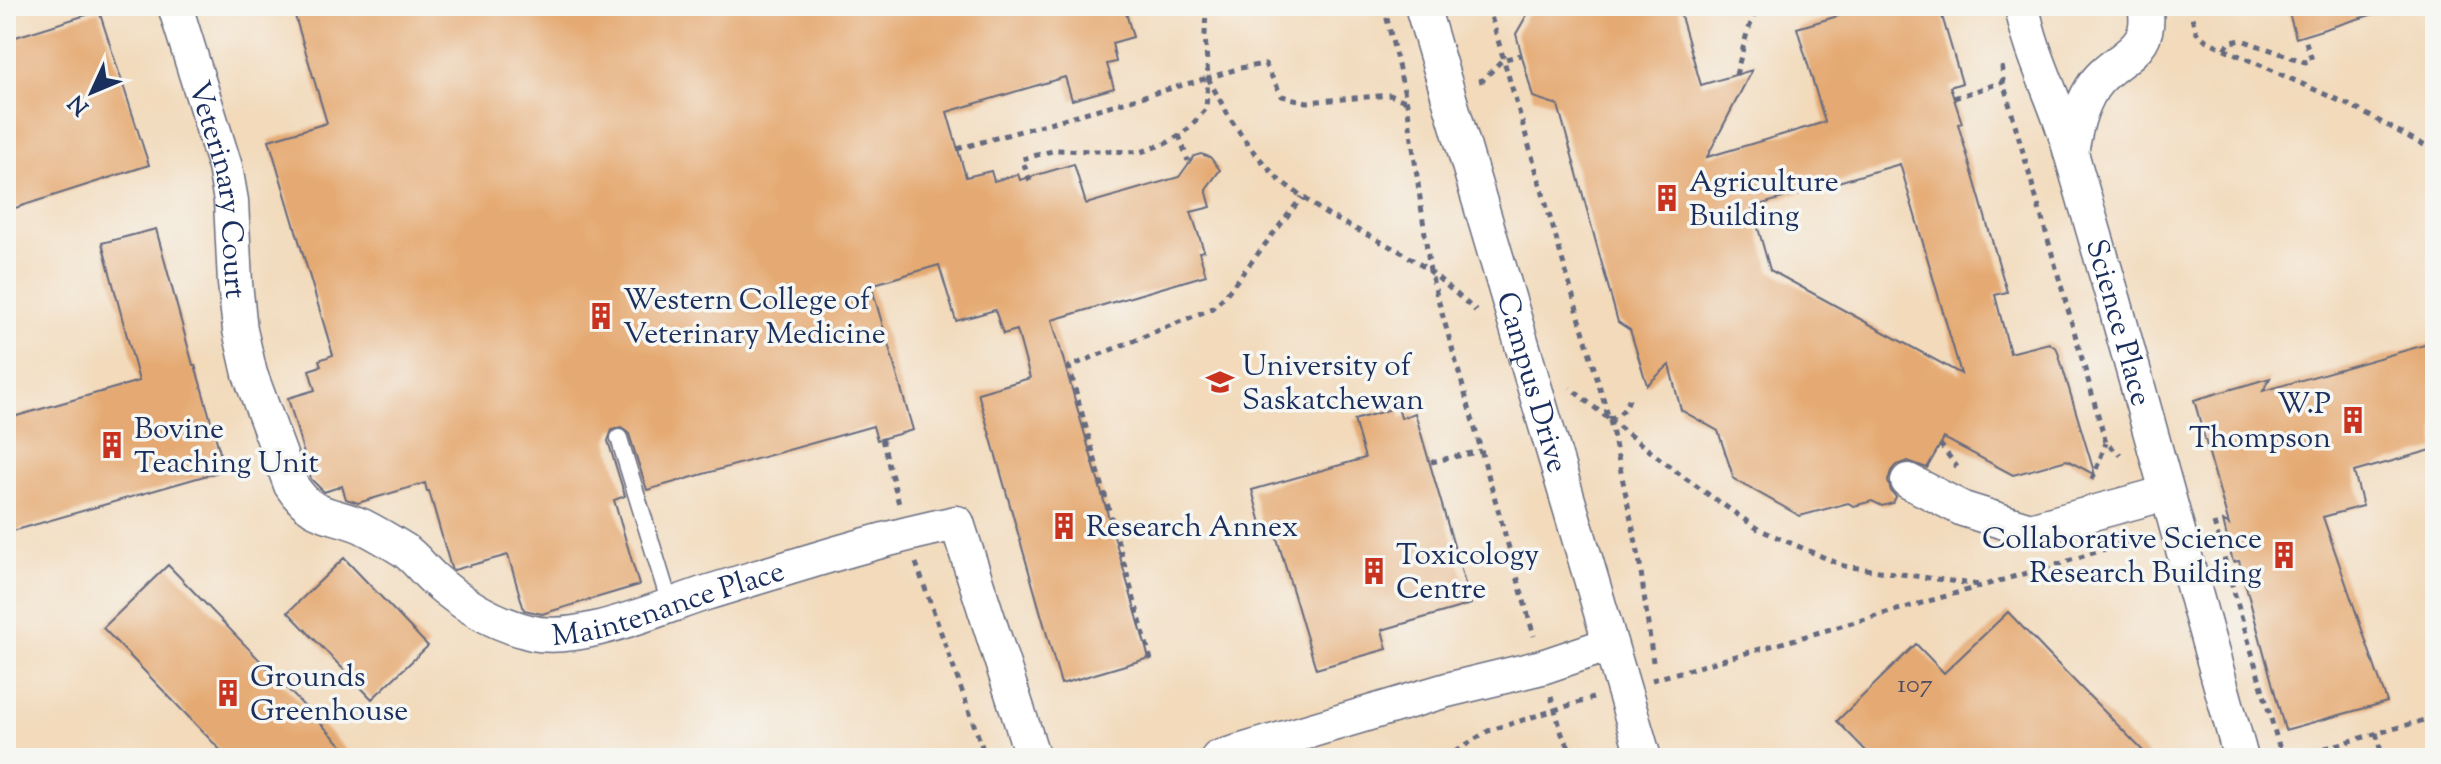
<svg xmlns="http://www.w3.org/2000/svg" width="2441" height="764" viewBox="0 0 2441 764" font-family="'Sorts Mill Goudy',serif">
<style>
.building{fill:#e5aa73;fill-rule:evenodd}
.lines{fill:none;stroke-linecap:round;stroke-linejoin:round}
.lane-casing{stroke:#666b7f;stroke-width:19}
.street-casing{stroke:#666b7f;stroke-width:37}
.path{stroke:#666b7f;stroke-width:5;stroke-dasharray:6 6;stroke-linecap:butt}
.lane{stroke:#fff;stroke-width:16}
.street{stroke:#fff;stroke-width:34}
.labels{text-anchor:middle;stroke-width:7;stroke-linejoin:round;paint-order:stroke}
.number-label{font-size:26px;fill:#4e4e63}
.poi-label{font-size:30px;fill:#1b2f5e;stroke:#f6f6f2;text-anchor:start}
.street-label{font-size:30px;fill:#1b2f5e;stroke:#f6f6f2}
</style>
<rect width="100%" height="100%" fill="#f6f6f2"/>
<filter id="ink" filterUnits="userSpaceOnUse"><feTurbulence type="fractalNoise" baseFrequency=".0125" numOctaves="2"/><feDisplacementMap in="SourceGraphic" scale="16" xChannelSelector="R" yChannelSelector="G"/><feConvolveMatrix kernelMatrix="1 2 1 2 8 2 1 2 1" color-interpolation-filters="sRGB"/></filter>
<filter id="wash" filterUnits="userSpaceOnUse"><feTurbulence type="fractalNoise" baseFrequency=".006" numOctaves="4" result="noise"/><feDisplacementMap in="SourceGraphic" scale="32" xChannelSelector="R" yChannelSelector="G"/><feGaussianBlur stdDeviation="1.8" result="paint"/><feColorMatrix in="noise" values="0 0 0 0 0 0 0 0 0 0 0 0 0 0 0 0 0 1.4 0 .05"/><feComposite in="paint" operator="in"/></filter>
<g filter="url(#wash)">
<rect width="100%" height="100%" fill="#f2dabb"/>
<g id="blocks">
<path class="building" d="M292,6H1124L1133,37L1112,43L1116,62L1107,64L1114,88L1072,100L1065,77L947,112L966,177L991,171L994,181L1018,174L1020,180L1074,164L1086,204L1179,177L1194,156L1201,154L1210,157L1220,170L1206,189L1211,207L1191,212L1204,251L1199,252L1206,275L1052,320L1149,658L1061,684L978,393L1030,378L1017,330L1003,334L995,310L956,321L939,265L871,285L913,430L877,440L873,426L647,490L629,434L621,427L612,430L608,441L625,496L614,500L639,585L542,614L524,610L508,555L454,570L451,568L429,491H427L425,483L358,503L346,499L342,486L324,492L311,479L288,398L315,390L309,370L321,366L319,360L333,355L269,140L327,123Z
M1532,6H1678L1701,85L1752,70L1707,157L1825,122L1797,28L1872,6H1939L1962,83L1950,87L1962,123L1958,124L2007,292L1995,295L2010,353L2049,343L2057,349L2095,475L2067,460L2013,475L1944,438L1927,468L1908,461L1896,465L1891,471L1888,481L1891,491L1896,497L1893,503L1882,506L1872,501L1854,506L1848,503L1800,516L1734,479L1718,431L1681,410L1669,365L1647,385L1630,330L1618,322L1558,105L1533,97L1516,34ZM1900,164L1961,374L1770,270L1752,207Z
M2287,6H2379L2380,12L2296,38Z
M99,11L149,165L6,211V40Z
M156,229L193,365H195L225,470L6,533V419L139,381L102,243Z
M2435,342V449L2354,472L2363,506L2323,517L2387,702L2285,730L2239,561L2233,562L2223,521L2229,525L2194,400L2270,378L2263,391Z
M1398,407L1401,418L1415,413L1471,604L1382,630L1387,649L1316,669L1276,535L1265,538L1252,490L1365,458L1354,420Z
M344,558L428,646L372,699L288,612Z
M168,565L354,758H228L103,628Z
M2008,612L2052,658L2150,758H1873L1837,721L1916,644L1944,673Z"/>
</g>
</g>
<g filter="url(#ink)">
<use href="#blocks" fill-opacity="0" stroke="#666b7f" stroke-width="2"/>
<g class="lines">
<g class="lane-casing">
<path id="lane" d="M619,438L670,604"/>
</g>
<g class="street-casing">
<g id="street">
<path id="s1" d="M175,6L225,167L231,201L235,283L240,330L250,374L291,485C313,519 329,512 362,526C376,533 391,542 404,550C416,558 424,571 435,580C462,604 494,623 529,632C577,645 659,608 706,593C789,568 872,540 957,523L1033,758"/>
<path id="s2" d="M1422,6L1644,758"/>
<path d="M2022,6C2031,57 2058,103 2071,153C2075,130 2079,109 2092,88C2113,55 2155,55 2145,6"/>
<path id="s3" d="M2071,153L2114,301L2241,758"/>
<path d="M1908,481L1963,509L2030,530L2167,493"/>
<path d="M1218,758L1447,690L1542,667L1610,644"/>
</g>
</g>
<path class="path" d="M1206,6L1205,35L1208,78L1229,117L1252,150L1278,179L1326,214L1403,253L1430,271L1476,311
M1384,6L1407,103L1430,271L1534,636
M1488,6L1609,419L1570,388
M2189,6L2196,32L2207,41L2351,106L2435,151
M2225,49L2230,42L2242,40L2305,62L2312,60L2304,36
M2002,66L2003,82L2106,443L2121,455
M1736,75L1747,33L1758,6
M1479,81L1483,80L1502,60L1521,55
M1954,98L2003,82
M1179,135L1188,161
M957,149L1208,78
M1030,181L1022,159L1056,150L1141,152L1167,143L1188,129L1206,109L1208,78L1240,68L1265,64L1282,96L1307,102L1390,95L1408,102
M1609,419L1682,476L1758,529L1844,566L1979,585
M1609,419C1622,414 1626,409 1630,396
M1610,420L1639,557L1653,662
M882,439L899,504
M1940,444L1957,467
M1431,462L1481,451
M2092,480L2106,443
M2214,523L2279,746L2276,755
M916,563L986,758
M1151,660L1069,367L1211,309L1224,297L1302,197
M1652,680L2062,563L2127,542
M1551,696L1562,734L1575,758
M2376,733L2382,756
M1445,758L1488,731L1593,698
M2290,758L2435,717"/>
<use href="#lane" class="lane"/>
<use href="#street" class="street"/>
</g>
</g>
<defs>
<g id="building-bare" transform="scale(2.16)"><path d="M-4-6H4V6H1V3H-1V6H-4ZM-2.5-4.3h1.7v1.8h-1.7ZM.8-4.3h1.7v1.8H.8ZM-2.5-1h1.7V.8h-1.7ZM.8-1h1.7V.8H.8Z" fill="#c8321e" stroke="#f6f6f2" stroke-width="2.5" paint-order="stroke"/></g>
<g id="university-bare" transform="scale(2.16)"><path d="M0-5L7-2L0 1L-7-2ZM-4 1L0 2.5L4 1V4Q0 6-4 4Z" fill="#c8321e" stroke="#f6f6f2" stroke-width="2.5" paint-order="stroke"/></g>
</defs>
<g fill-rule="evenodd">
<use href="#building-bare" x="1667" y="198"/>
<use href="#building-bare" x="601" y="316"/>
<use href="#university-bare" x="1220" y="382"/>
<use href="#building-bare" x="2353" y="420"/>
<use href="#building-bare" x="112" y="445"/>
<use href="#building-bare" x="1064" y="526"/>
<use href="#building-bare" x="2284" y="555"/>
<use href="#building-bare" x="1374" y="571"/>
<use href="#building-bare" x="228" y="693"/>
</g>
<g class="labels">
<g class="number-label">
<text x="1915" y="692">107</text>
</g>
<g class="poi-label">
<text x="1689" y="191">Agriculture<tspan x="1689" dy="34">Building</tspan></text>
<text x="623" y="309">Western College of<tspan x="623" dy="34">Veterinary Medicine</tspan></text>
<text x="1242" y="375">University of<tspan x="1242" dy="34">Saskatchewan</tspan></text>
<text x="2331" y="413" text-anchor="end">W.P<tspan x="2331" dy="34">Thompson</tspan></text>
<text x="134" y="438">Bovine<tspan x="134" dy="34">Teaching Unit</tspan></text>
<text x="1086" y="536">Research Annex</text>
<text x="2262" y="548" text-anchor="end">Collaborative Science<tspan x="2262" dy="34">Research Building</tspan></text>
<text x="1396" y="564">Toxicology<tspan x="1396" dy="34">Centre</tspan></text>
<text x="250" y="686">Grounds<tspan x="250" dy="34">Greenhouse</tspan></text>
</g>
<g class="street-label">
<text dy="10" stroke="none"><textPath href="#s1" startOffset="190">Veterinary Court</textPath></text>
<text dy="10" stroke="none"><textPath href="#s3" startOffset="176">Science Place</textPath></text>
<text dy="10" stroke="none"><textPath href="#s2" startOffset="392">Campus Drive</textPath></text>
<text dy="10" stroke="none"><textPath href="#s1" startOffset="924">Maintenance Place</textPath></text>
</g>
</g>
<rect width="2441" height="764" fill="none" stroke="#f6f6f2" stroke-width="32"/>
<g transform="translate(92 92) rotate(226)" stroke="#f6f6f2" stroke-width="6" paint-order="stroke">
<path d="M0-6L14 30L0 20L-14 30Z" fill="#1b2f5e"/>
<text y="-12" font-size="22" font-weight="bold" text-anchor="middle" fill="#1b2f5e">N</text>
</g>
</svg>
